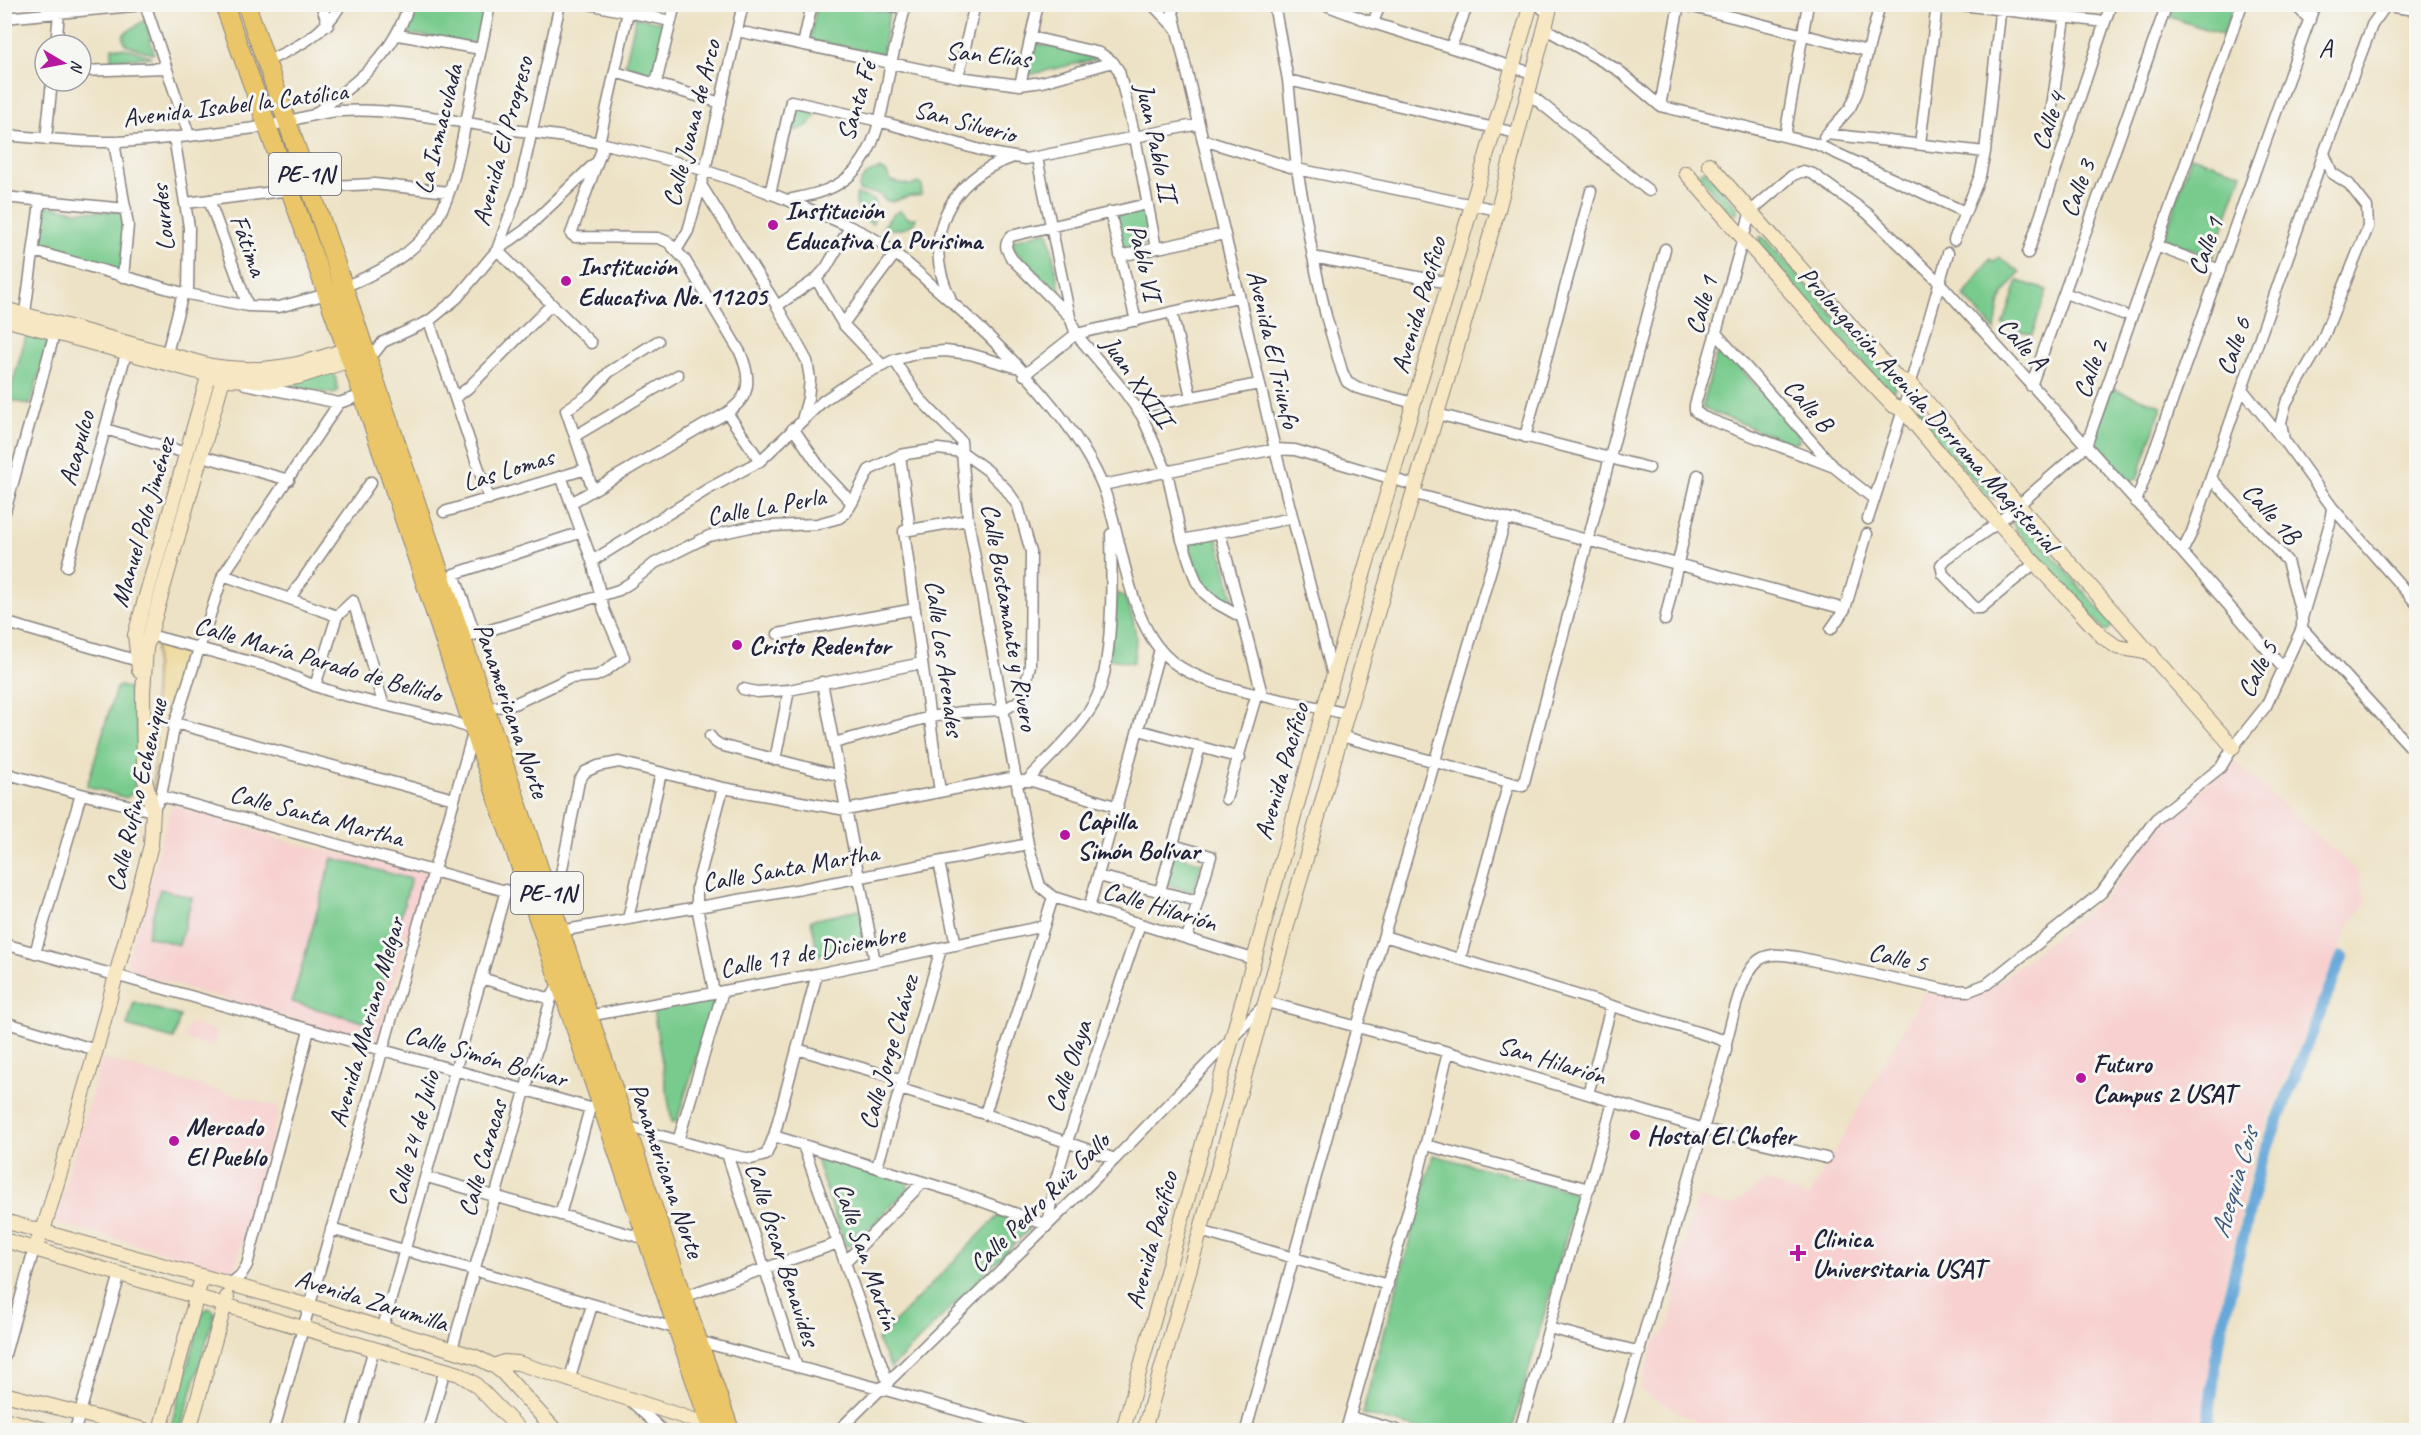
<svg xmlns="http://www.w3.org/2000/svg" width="2421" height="1435" viewBox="0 0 2421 1435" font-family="Caveat,sans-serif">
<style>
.built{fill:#f7d0cf}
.green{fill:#78cb8d;stroke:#4d7664;stroke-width:1.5}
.sand{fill:#eeda9e;stroke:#887e6c;stroke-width:1.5}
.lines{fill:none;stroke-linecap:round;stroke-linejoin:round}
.canal{stroke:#66a8da;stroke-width:12}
.street-casing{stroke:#888280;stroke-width:13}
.secondary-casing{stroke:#888280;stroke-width:16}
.highway-casing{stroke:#888280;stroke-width:20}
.street{stroke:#fff;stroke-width:10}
.secondary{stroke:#f7e8c3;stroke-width:14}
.highway{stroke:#eac669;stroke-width:18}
.poi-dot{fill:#b5179e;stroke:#f6f6f2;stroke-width:2}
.labels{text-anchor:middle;stroke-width:6;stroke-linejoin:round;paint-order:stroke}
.shield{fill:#f6f6f2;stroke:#626272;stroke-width:1.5}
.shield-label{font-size:24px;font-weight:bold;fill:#22223b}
.street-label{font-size:26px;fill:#22223b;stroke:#f6f6f2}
.poi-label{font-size:26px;font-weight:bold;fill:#22223b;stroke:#f6f6f2;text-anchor:start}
.neighbourhood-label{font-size:27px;letter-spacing:1.5px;fill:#22223b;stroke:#f6f6f2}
.water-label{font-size:27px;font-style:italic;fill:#3d587b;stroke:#f6f6f2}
</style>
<rect width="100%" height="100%" fill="#f6f6f2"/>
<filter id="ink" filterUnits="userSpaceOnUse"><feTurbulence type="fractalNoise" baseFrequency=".0167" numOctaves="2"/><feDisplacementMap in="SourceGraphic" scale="12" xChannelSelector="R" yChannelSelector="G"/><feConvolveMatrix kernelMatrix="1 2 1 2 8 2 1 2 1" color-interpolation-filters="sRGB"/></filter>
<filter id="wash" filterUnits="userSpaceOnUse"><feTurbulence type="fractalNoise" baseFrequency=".008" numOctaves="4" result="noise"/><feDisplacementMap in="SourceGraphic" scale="24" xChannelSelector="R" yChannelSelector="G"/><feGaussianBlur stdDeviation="1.35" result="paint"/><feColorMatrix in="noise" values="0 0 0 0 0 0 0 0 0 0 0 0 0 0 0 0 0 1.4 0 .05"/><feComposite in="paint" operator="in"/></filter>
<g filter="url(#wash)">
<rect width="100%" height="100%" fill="#ede2c5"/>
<path class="built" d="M2234,761L2358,872L2366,903L2348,927L2252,1158L2213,1337L2202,1430H1710L1640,1390L1654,1343L1670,1327L1677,1288L1674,1280L1698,1199L1731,1206L1767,1180L1808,1198L1924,993L1966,997L1988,991L2109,894L2158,826Z
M172,804L285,841L425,873L377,1043L131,972L127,961Z
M189,1023L217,1031L213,1047L184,1039Z
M102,1059L280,1107L234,1271L54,1222Z"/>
<path class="green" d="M413,5H486L478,44L403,33Z
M817,5H854L889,13L882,54L814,41L810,38Z
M2175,5V4L2234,5L2223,35L2170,17Z
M636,17L666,23L654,75L625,65Z
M145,20L154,53L153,54L126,45L123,38L124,34Z
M1034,43L1101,58L1028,75L1027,73Z
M112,47L129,49L151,57L111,60Z
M804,106L819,110C812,123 804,132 788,130L794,112Z
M2191,156L2242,173L2213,257L2164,239Z
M879,169L886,172L891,181C901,183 909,187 919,183L922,185L921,195C917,196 909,196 906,197C896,200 888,207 880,194L859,191C857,180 869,172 879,169Z
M1704,170L1737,207V214L1730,213L1698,174Z
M857,194L875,200L873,224C861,220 853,206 857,194Z
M43,205L76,211L122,212L124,242L120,272L37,248Z
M1144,209L1151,243L1122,249L1115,215Z
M900,211L909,218H916L914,223L903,229H882L892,215Z
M1048,231L1062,300L1013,248L1014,240Z
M1760,237L1764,238L1896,385L1893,391L1887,390L1758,244Z
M1999,257L2020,273C1999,298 1999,298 1995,331L1964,296L1990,259L1994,262Z
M2018,281L2047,290L2032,335L2003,325Z
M29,326L52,331L30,405L8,399Z
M1727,353L1798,434L1799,442L1791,443L1702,408L1716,355Z
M331,372L335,375L338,391L334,394L277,384Z
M2111,388L2162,406L2137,479L2128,481L2095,442L2094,437Z
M1919,406L1996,492L1995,499L1990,498L1916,415L1914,409Z
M2016,517L2020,518L2113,625L2106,632L2014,527L2012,522Z
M1217,536L1235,606L1202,583L1187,542Z
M1117,593L1124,596C1135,619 1139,638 1133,663L1109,659Z
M120,686L134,690L138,745L134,792L126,798L87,786L116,688Z
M1176,855L1202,863L1193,892L1166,884L1173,856Z
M332,858L411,879L371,1024L292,1002Z
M160,889L192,898L179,945L147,936Z
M860,910L867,945L818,955L811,920Z
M709,998L714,1002L677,1121L672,1122L653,1009Z
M134,1002L180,1016L174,1039L127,1026Z
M824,1155L906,1181L909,1188L853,1245L846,1246L844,1243L817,1162L818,1158Z
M1433,1155L1578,1193L1512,1430H1423L1362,1414Z
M1000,1214L1030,1228L891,1368L877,1340Z
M209,1308L215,1312L181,1428L177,1429L171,1425L203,1311Z"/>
<path class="sand" d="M156,640L190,649L169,722L155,797H153L156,729L154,703Z"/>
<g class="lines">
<path class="canal" d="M2207,1430L2218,1343L2260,1165L2342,957"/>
</g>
</g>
<g filter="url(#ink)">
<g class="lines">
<g class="street-casing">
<path id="street" d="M145,4L189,135
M321,4L328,25
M588,4L671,21
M884,4L905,9
M1152,4L1175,28
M1171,4L1275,449L1333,676
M1274,4L1288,80L1297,169L1313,257L1326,316L1342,371L1347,382L1357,388L1414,403
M1323,4L1373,23L1532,73
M1538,4L1548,14
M1681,4L1867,51
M1953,4L2105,22
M2294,4L2310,20
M2391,4L2394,7L2416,10
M4,18L154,4
M1373,23L1380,4
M1544,28L1618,70L1660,106L1816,144L1965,212
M737,31L958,77L1020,85L1042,82L1113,62
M398,35L481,49
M1031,37L1100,53L1113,62L1119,71L1135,137L1156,248
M56,45L59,13
M803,45L812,4
M1451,47L1468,4
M267,61C297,47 324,35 341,4
M81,71L165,68
M615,72L721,103
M958,77L975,4
M1288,80L1516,133
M656,83L675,4
M1020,85L1038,4
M1527,92L1649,191
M1660,106L1679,4
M316,113C358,81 393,57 409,4
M2050,120L2067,4
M1827,134L1985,152
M4,135C42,138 80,143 117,142C165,140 214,133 262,127C289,123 313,112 341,111C388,108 438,118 485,126C525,132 566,136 605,144C671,159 735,178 797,204C824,216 853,226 878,241C901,256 920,275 940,292C996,340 1071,414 1101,482C1124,534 1125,630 1177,665C1216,692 1300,702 1347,714
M1785,136L1808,4
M174,137L189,227L188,294
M1824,137L1850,108L1857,93L1880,4
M46,139L52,81
M1203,140L1297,169L1498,210
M114,142L128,225L123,277
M599,143L628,12
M1920,144L1937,4
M1037,158L1070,317
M701,185L777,306L807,361L810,379L808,398L802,420
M310,187L374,184L449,192
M770,194L791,101L879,121L991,153L1026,159L1199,124
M4,197L126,209
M209,200L248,306
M787,200C808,196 830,192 847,178C880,151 883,101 891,63C896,44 901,24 906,4
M186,203L290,190
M1147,204L1011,236C1003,245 1006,249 1012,259L1070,317L1076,334L1125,392L1142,416L1167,472L1182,540L1196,581L1204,593L1216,603L1241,617
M1110,212L1136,321
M1954,240L1980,176L1985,152L2001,4
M2156,246L2220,270
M677,249L688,231L705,170L743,4
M34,251L183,293L248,306L279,307L327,294
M2028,253L2111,4
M1120,256L1224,234
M1313,257L1449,283
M816,279L843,324L883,366
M343,287C374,275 406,259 427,233C454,201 459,152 468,112C475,76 483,41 490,4
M2070,295L2123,314
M950,297C920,237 950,178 1011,158
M777,306L816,279L826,268L850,227
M1172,313L1191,397
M24,320L40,202
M429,321L489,499
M843,324L895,254
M1716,333L1834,467L1874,499
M591,343L497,250L525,230L594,164
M167,353L183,293
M366,355L376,351L383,342L429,321L457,298L497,250L519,189L560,4
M894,360L919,398L961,441L968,520L1028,844L1040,886L1053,897L1253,959
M1024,375L1076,334L1238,297
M245,384L339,403
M2031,386L2167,4
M2242,389L2283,440
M455,398L468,388L551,305
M1136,408L1259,384
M728,414L760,461
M1437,414L1649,468
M793,428L823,472L852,503
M105,429L186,453
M575,436L678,375
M1525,437L1591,191
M900,455L910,530
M202,456L289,480
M1834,467L1703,417L1695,411V405L1751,211L1793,175L1803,171L1813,174L1867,213L1940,283L2182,552L2283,668
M2211,478L2287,561L2302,617
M1103,485L1275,449L1295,450L1417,486
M593,490L566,410L588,395L609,372L658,341
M1415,494L1845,609
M2136,502L2315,4
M571,503L706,424C742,407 758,392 740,352L685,260L668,242L658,238L575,237L571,234L604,144
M2332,507L2416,603
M444,512L586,469
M4,515L56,328
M1868,519L1903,410L1948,253
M1220,533L1262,694
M1182,540L1292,518
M2182,552L2192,532L2324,153
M592,561L708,489L760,461L823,401L855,379L894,360L919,353L945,351L970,354L1015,367
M2035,563L1981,608H1975L1943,574L1941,565L1946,559L1998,523L2086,446L2242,4
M67,566L128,346
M223,575L337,616
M290,598L371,482
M1665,620L1698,475
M4,622L142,662
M2302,628L2416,753
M1831,629L1845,609L1867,534
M475,634L454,574L582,532
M778,634L915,609
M150,635L273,668L315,686L339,694L450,721L474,730L274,1430
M461,639L619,590L630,583L655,563L709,536L750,527L817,524L839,518L846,513L852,503L869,470L900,455L938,449L962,452L987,470L1006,489L1018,506L1031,552L1030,665L1023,696L1017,702L1004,710L962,712L930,717L834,743
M822,682L875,962
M315,686L337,616L353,601L383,703
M743,689L757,692L789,690L922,663
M485,709L514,704L570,678L596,676L604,672L624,657L604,610L592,561L561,476
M175,723L454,799
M1139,730L1240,758
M710,736L714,741L720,745L840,776
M1341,736L1523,786L1665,249
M775,760L789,690
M4,773L81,794L153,811L161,796L175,723L223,575L339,403L363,395
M1028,780C1050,756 1078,732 1094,703C1114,668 1112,576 1111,534
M1023,781H1032L1118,807
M940,792L904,531L968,520
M4,793L10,774
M161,796L531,898
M1226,799L1257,693
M1173,845L1211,856L1187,938
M939,862L956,945
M1098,876L1198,901
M1160,891L1200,747
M555,905L579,781L585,772L598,766L619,762L723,788L846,810L1016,777
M1089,908L1160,649
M628,919L661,773
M560,931L801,889L1028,844
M1384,936L1720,1039L1726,1043
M4,944L590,1108L601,1105
M35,953L81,794
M1460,959L1509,782
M481,978L551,999
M714,992L697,907V886L723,788
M588,1016L817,974L1044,926
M4,1022L96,1050
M797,1049L903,1080
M900,1089L985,1114L1115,1159
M1588,1094L1611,1007
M985,1114L1053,897
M625,1126L727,1154L751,1159L766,1155L774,1136L817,974
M774,1136L959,1193L1047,1225L1054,1186L1067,1142L1140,924
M678,1141L723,991
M803,1145L888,1383
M1426,1145L1589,1189
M727,1154L797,1367
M877,1167L941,949
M427,1177L646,1239
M560,1215L590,1108
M331,1229L678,1329
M1200,1231L1388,1285
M845,1262L923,1182
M230,1284L241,1275L247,1265L309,1030
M683,1297L838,1243
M383,1327L506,890
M1549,1328L1640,1352
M698,1341L882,1389L1027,1430
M452,1349L551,999L560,981
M4,1358L34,1249
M569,1381L592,1305
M632,1402L662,1430
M1350,1417L1397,1430
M75,1430L120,1274
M352,1430L374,1348
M428,1430L445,1369
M839,1430L1115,1159L1267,1002L1448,1052L1704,1129L1826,1158
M1246,1430L1357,1027L1506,518
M1346,1430L1418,1176L1448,1052
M1520,1430L1613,1102
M1616,1430L1726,1050V1043C1732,1021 1741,973 1759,960C1770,952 1785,955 1797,957L1946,990L1969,991L1987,984L2101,893L2156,819L2221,767L2233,747L2266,706L2302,628V618L2330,523L2332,507L2284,440L2281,422L2286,403L2321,343L2368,227L2367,207L2349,184L2332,173L2324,153L2372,25L2387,4"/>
</g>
<g class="secondary-casing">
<path id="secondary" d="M1709,164L1898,379L1910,383L2233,747
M1686,173L1858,369L1892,405L1903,410L1998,523L2103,637L2117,647L2151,653
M4,309L211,366C265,375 304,365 355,346
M4,319L224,379L274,381L298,377L360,357
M139,670L135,635L210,370
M4,1221L309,1306L476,1357L494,1366L503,1373L555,1430
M4,1240L459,1374L475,1384L520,1430
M34,1249L43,1231L96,1050L151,845L153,811L144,776L143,692L146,648L226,368
M494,1366L504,1362L518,1363L715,1427
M4,1394L145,1430
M4,1419L45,1430
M160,1430L202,1277
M189,1430L227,1297
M1123,1430L1324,708L1531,4
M1144,1430L1347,714L1498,210L1551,4"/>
</g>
<g class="highway-casing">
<path id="highway" d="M230,4L227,13L363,395L474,730L712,1430
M246,4L310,187L698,1341L730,1430"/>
</g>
<use href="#street" class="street"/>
<use href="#secondary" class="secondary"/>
<use href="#highway" class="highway"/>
</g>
</g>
<g class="poi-dot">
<circle cx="773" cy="225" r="6"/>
<circle cx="566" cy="281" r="6"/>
<circle cx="737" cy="645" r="6"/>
<circle cx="1065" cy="835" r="6"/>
<circle cx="2081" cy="1078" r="6"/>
<circle cx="1635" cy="1135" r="6"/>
<circle cx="174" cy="1141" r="6"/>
<path d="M1795 1244h6v6h6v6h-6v6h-6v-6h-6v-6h6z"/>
</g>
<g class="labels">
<g class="shield">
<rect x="269" y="153" width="72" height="42" rx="4.5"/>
<rect x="511" y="872" width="72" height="42" rx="4.5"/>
</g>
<g class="shield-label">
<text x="305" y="182">PE-1N</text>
<text x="547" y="901">PE-1N</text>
</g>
<g class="street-label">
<text transform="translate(988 54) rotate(6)" y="9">San Elías</text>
<text transform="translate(856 101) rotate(-73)" y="9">Santa Fé</text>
<text transform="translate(235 104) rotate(-7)" y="9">Avenida Isabel la Católica</text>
<text transform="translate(965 121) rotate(15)" y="9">San Silverio</text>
<text transform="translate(2048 121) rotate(-71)" y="9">Calle 4</text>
<text transform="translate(691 123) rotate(-76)" y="9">Calle Juana de Arco</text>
<text transform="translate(438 129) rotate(-76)" y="9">La Inmaculada</text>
<text transform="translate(502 141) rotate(-75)" y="9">Avenida El Progreso</text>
<text transform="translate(1157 142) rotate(78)" y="9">Juan Pablo II</text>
<text transform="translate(2077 188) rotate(-70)" y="9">Calle 3</text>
<text transform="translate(162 218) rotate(-96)" y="9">Lourdes</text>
<text transform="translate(249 245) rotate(70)" y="9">Fátima</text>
<text transform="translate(2205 246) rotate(-70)" y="9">Calle 1</text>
<text transform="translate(1145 262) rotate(77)" y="9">Pablo VI</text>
<text transform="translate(1418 305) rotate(-74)" y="9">Avenida Pacífico</text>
<text transform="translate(1701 305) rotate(-74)" y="9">Calle 1</text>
<text transform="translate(2023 343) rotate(48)" y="9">Calle A</text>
<text transform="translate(2233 346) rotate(-71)" y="9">Calle 6</text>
<text transform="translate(1274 349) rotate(77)" y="9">Avenida El Triunfo</text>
<text transform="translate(2090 369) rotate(-71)" y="9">Calle 2</text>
<text transform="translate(1138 381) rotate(55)" y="9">Juan XXIII</text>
<text transform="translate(1809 405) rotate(49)" y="9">Calle B</text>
<text transform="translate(1929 409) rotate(48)" y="9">Prolongación Avenida Derrama Magisterial</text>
<text transform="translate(76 448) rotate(-75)" y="9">Acapulco</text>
<text transform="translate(508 469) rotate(-17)" y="9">Las Lomas</text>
<text transform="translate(766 506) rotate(-10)" y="9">Calle La Perla</text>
<text transform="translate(2272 513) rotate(48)" y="9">Calle 1B</text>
<text transform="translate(142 522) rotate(-74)" y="9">Manuel Polo Jiménez</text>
<text transform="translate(1010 617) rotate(80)" y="9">Calle Bustamante y Rivero</text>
<text transform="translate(945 658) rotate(82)" y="9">Calle Los Arenales</text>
<text transform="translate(318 659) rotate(16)" y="9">Calle María Parado de Bellido</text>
<text transform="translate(2257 669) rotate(-63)" y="9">Calle 5</text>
<text transform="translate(512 710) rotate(71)" y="9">Panamericana Norte</text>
<text transform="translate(1281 771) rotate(-74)" y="9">Avenida Pacífico</text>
<text transform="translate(136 795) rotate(-77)" y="9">Calle Rufino Echenique</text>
<text transform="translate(317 815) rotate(15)" y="9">Calle Santa Martha</text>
<text transform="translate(790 867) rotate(-10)" y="9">Calle Santa Martha</text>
<text transform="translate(1160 906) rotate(17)" y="9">Calle Hilarión</text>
<text transform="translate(812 951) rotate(-11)" y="9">Calle 17 de Diciembre</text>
<text transform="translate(1898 957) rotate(13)" y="9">Calle 5</text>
<text transform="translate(366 1022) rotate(-74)" y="9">Avenida Mariano Melgar</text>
<text transform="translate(888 1052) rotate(-74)" y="9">Calle Jorge Chávez</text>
<text transform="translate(486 1056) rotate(16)" y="9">Calle Simón Bolívar</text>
<text transform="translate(1552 1060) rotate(17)" y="9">San Hilarión</text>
<text transform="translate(1068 1066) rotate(-71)" y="9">Calle Olaya</text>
<text transform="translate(413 1138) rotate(-75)" y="9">Calle 24 de Julio</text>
<text transform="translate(482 1158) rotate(-74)" y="9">Calle Caracas</text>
<text transform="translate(667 1170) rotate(71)" y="9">Panamericana Norte</text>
<text transform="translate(1039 1202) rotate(-45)" y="9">Calle Pedro Ruiz Gallo</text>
<text transform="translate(1151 1240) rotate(-75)" y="9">Avenida Pacífico</text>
<text transform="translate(783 1254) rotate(72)" y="9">Calle Óscar Benavides</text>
<text transform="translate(867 1256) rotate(71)" y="9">Calle San Martín</text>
<text transform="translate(372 1300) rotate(17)" y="9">Avenida Zarumilla</text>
</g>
<g class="poi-label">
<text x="785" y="219">Institución<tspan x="785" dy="30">Educativa La Purisima</tspan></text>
<text x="578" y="275">Institución<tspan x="578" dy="30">Educativa No. 11205</tspan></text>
<text x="749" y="654">Cristo Redentor</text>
<text x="1077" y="829">Capilla<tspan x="1077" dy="30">Simón Bolívar</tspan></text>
<text x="2093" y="1072">Futuro<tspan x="2093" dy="30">Campus 2 USAT</tspan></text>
<text x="186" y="1135">Mercado<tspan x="186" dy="30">El Pueblo</tspan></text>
<text x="1647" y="1144">Hostal El Chofer</text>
<text x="1812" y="1247">Clinica<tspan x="1812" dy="30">Universitaria USAT</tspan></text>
</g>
<g class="neighbourhood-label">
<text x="2326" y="57">A</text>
</g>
<g class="water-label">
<text transform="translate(2234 1183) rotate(-74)" y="9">Acequia Cois</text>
</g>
</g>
<rect width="2421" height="1435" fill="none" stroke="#f6f6f2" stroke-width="24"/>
<g transform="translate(63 63) rotate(100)"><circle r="28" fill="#f6f6f2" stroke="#a1a1a9" stroke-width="1.5"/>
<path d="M0-4.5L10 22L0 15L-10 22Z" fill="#b5179e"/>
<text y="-9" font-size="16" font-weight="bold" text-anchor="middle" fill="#22223b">N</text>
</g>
</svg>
